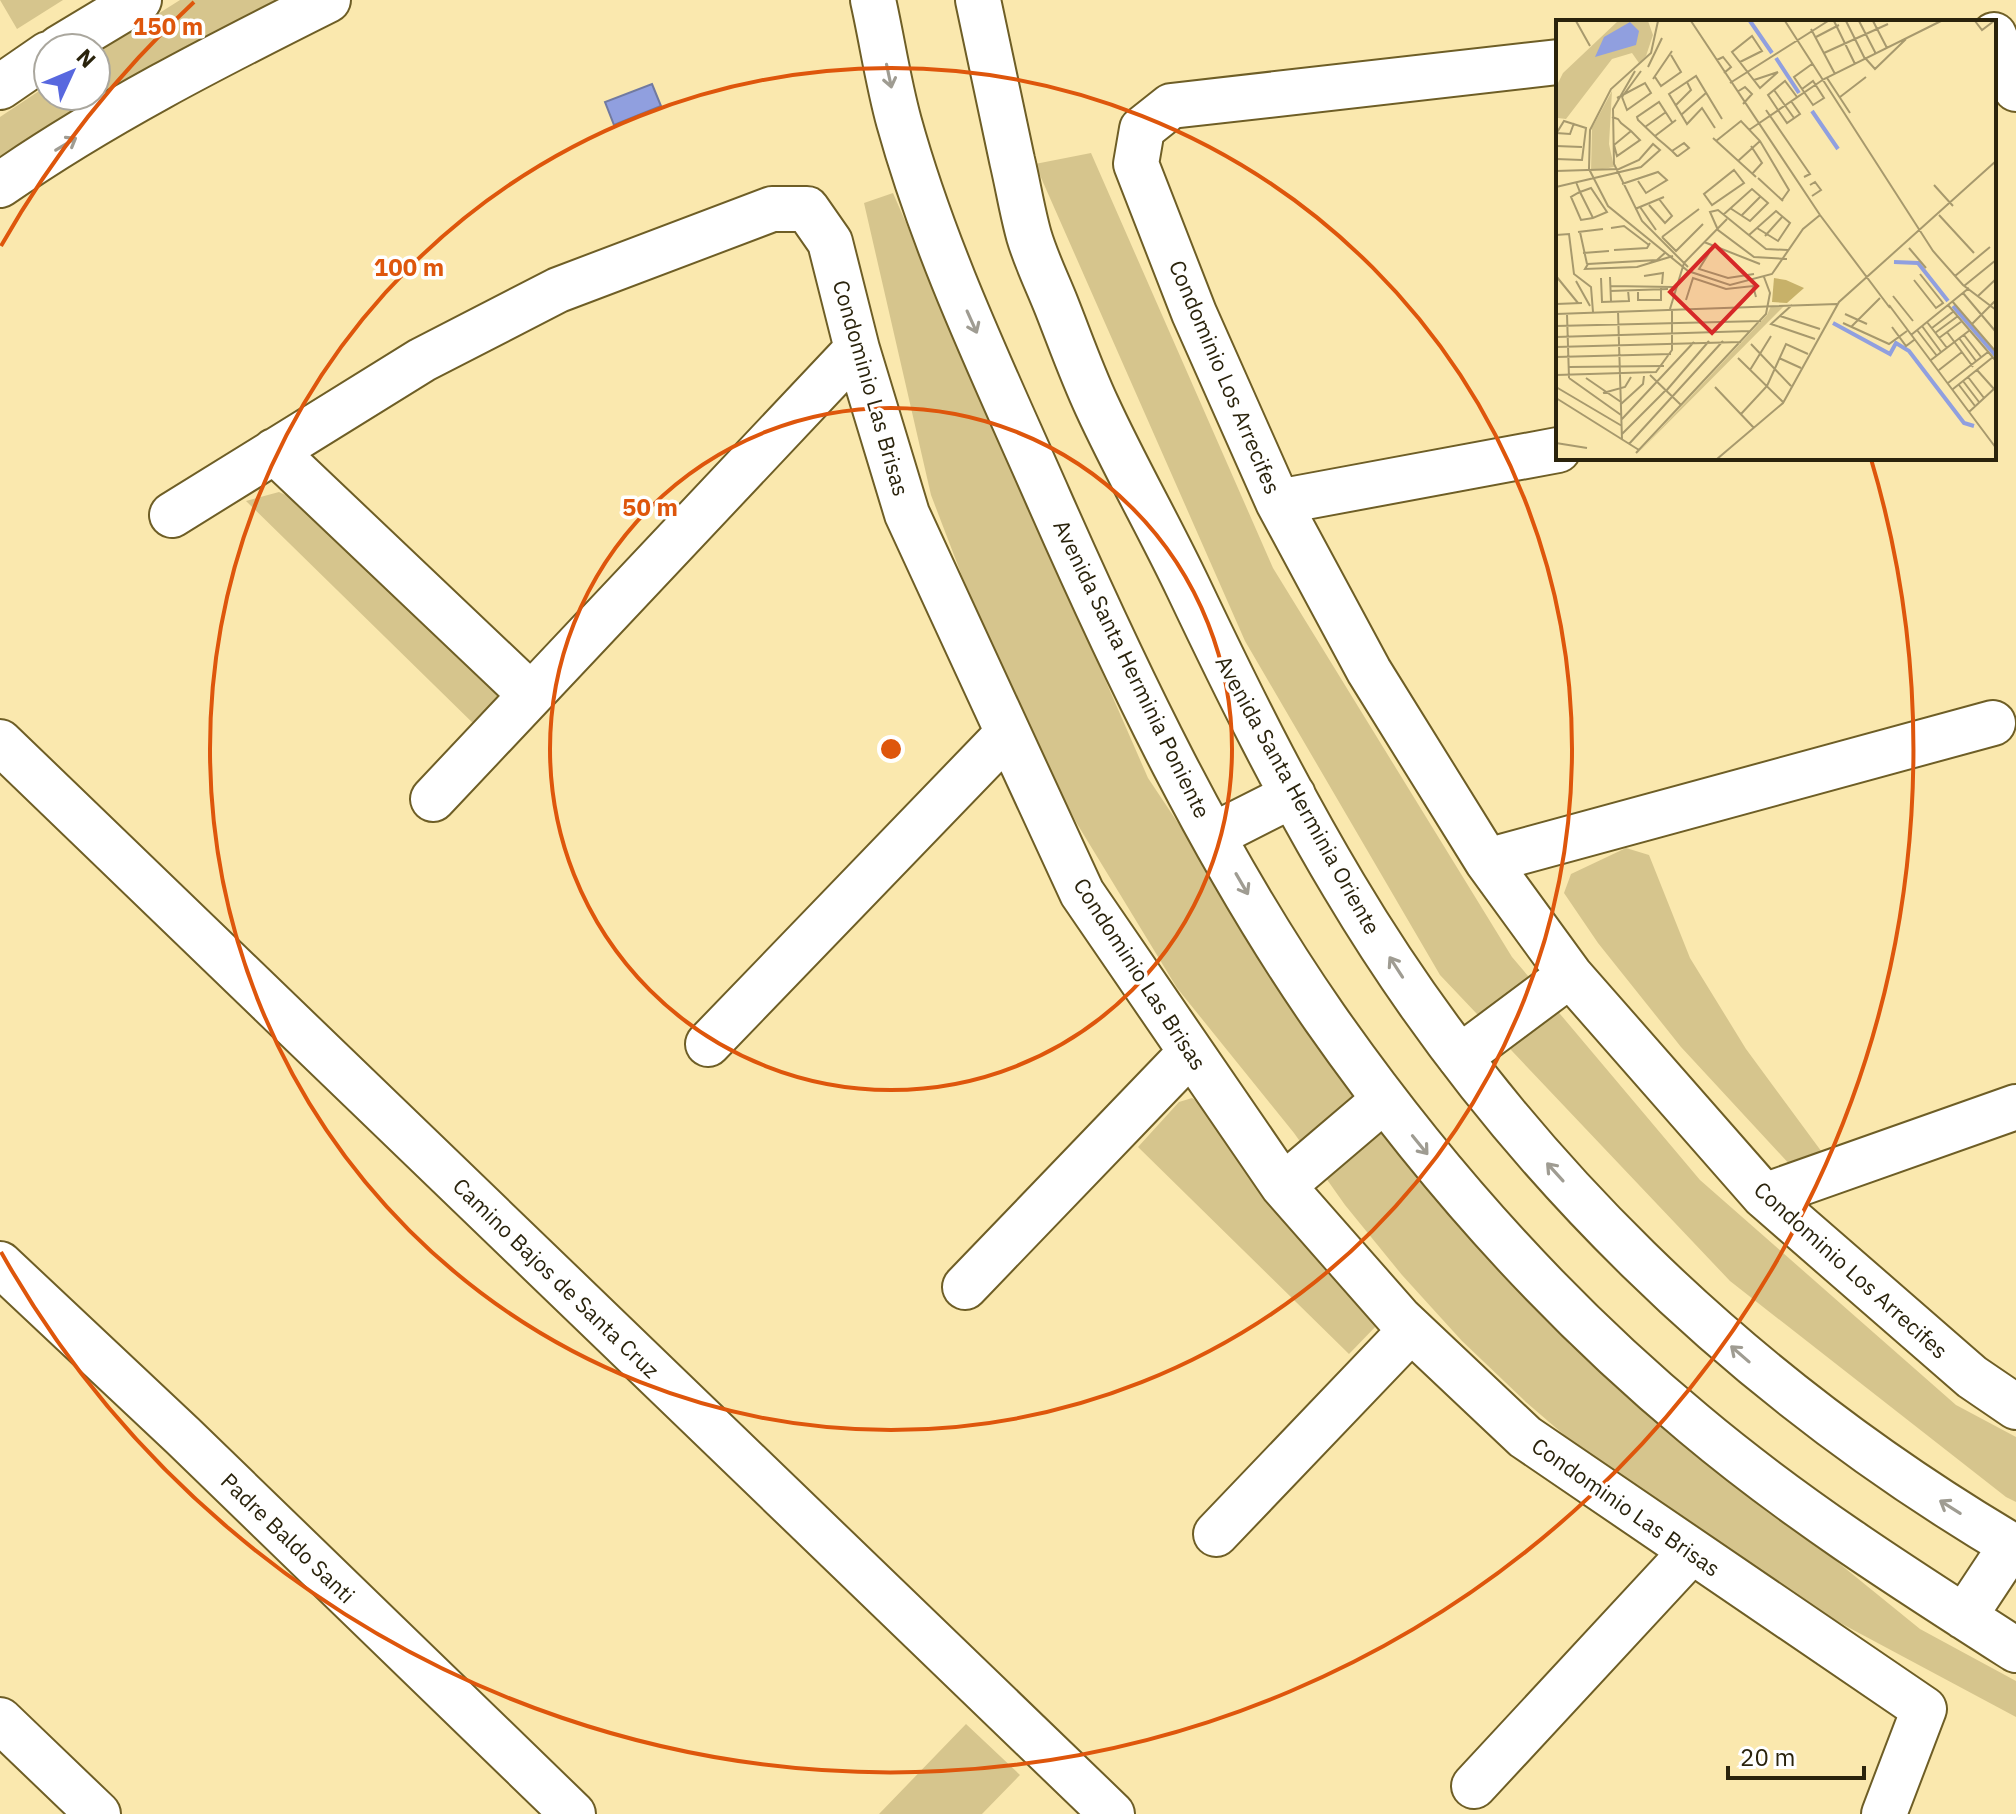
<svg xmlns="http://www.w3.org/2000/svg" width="2016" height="1814" viewBox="0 0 2016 1814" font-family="'IBM Plex Sans',sans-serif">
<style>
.green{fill:#d6c58d}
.water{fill:#909fdf;stroke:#717aa0;stroke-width:2}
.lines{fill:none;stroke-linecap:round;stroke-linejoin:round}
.minor-casing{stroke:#6e5e26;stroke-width:48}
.tertiary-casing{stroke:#6e5e26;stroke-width:48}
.minor{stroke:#fff;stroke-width:44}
.tertiary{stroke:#fff;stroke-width:44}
.oneway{stroke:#9f9c92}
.ring{fill:none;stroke:#de560c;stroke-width:4}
.labels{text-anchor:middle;stroke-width:7;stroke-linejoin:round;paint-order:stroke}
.street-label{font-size:22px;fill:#2a230c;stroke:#fff}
.inset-river{fill:none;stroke:#909fdf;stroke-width:4}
.inset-road{fill:none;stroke:#a7996d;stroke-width:2}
.view{fill:#d62828;fill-opacity:0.15;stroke:#d62828;stroke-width:4}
.inset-edge{fill:none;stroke:#2a230c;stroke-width:4}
.centre{fill:#de560c;stroke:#fff;stroke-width:4}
.ring-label{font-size:24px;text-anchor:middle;font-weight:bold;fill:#de560c;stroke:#fff;stroke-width:7;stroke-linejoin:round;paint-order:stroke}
</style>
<rect width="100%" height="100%" fill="#fae8ae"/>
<path class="green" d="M0,0H63L17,29Z
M180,0H291L0,175V117L48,85V96H96V53Z
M1091,153L1273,568L1512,957L1700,1180L1956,1405L2016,1437V1502L2006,1497L1730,1281L1440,975L1245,641L1035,164Z
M893,193L1148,778L1356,1090L1570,1345L1920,1629L2016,1681V1717L1801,1602L1591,1458L1527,1403L1462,1341L1402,1275L1345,1205L1294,1133L1177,988L1076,822L1031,736L962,576L931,495L864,203Z
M279,492L301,502L500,696L481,731L246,501Z
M1626,848L1649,855L1690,958L1746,1049L1827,1159L1793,1168L1681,1047L1598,943L1564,893L1571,874Z
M1192,1098L1207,1107L1380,1322L1349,1354L1138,1147L1179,1102Z
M966,1724L1020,1775L982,1814H879Z"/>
<path class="water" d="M652,84L661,106L614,125L605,102Z"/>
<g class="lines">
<g class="minor-casing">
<path id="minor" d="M1994,35L2016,89
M1558,62L1171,106L1142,129L1136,164L1194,313L1278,502L1369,671L1487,861L1570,975L1764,1196L1972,1377L2016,1407
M274,451L531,695
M1278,502L1558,450
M172,515L422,360L558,290L772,209H807L830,242L857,349L907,514L1082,893L1283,1186L1400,1319L1525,1437L1924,1709L1884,1814
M433,799L857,349
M1487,861L1993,723
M708,1044L1008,733
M1460,1057L1570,975
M1283,1186L1384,1100
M1764,1196L2016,1107
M0,1264L183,1436L573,1814
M965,1287L1190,1053
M1216,1534L1411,1330
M0,1720L98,1814
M1474,1786L1691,1552"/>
</g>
<g class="tertiary-casing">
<path id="tertiary" d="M873,0C882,40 888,82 899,122C935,252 994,374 1048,497C1127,676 1213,857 1325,1018C1430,1168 1553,1307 1694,1424C1795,1509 1905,1579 2016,1650
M978,0C989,53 1001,107 1012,160C1018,185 1022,211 1029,236C1036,260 1048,284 1057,307C1070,340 1082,374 1097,406C1125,467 1159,526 1188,587C1236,688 1286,789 1344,886C1507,1160 1741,1386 2016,1548
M59,48L139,0
M0,87L48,54
M0,185C102,114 216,56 328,0
M0,742L1112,1814
M1214,835L1293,795
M1964,1617L2011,1546"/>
</g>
<use href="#minor" class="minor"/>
<use href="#tertiary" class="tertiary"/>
</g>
<defs><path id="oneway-shaft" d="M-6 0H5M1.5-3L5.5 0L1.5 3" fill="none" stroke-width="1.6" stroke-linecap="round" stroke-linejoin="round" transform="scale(2)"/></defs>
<g class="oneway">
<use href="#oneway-shaft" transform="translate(889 76) rotate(78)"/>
<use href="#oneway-shaft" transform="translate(66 144) rotate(-31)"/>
<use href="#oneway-shaft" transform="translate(972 322) rotate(66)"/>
<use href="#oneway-shaft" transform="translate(1242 884) rotate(60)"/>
<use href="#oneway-shaft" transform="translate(1396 967) rotate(-123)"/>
<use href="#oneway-shaft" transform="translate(1420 1145) rotate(51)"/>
<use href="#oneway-shaft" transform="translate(1555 1172) rotate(-132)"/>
<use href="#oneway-shaft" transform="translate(1740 1354) rotate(-139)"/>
<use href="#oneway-shaft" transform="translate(1950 1507) rotate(-148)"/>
</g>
<g class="ring">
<circle cx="891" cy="749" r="341"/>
<circle cx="891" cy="749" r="681"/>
<path d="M1 246A1022 1022 0 0 1 194 2M1871 459A1022 1022 0 0 1 1 1252"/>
</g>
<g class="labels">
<g class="street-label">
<text transform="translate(1225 377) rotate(67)" y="8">Condominio Los Arrecifes</text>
<text transform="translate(871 388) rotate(74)" y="8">Condominio Las Brisas</text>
<text transform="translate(1132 669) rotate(64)" y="8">Avenida Santa Herminia Poniente</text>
<text transform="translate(1298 795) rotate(61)" y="8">Avenida Santa Herminia Oriente</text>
<text transform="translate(1140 974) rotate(57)" y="8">Condominio Las Brisas</text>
<text transform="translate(1851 1270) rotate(42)" y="8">Condominio Los Arrecifes</text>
<text transform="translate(556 1278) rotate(44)" y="8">Camino Bajos de Santa Cruz</text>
<text transform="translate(1626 1507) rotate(35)" y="8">Condominio Las Brisas</text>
<text transform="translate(288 1538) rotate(44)" y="8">Padre Baldo Santi</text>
</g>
</g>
<g transform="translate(1556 20)">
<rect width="440" height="440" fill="#fae8ae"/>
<path d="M62,1H92L97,15L90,36L83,43L76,33L56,39L10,99L2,98L0,67L7,53ZM56,71L53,124L58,147L35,151L36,108ZM215,286H228L81,434L211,295Z" fill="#d6c58d"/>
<path d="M218,258L230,260L248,268L231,283L216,282Z" fill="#c7b169"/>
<path d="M74,2L83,11L80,25L39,37L48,17Z" fill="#909fdf"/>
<path class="inset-river" d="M194,1L216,33M220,38L243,73M256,91L282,129M338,242L362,243L392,281M397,286L440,336M277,303L334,334L340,323L353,331L408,403L418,406"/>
<path class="inset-road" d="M20,1L34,26M102,1L95,33L55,69L34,110L33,149L52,186L132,251L174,265L216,254L247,209L264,195M135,1L264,195L334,288M229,1L377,231L407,265L440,290M278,1L299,44M290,1L309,39M303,1L320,34M317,1L331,28M419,1L426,10L438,1M255,9L279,54M260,17L283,5M268,33L332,4M310,39L319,49L350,19M161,40L167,37L175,47L168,53M184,42L206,31L196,16L176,32L204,68L222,52M92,47L106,18M79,51L57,89L58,144L86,201L132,247M99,57L105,66L125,52L115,35M271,58L294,93M97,59L116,31M198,60L222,52M174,63L272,1M246,69L257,61L268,78L257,85L248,72L238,57L256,44M218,70L238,98M181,72L189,67L196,74L187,84M66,77L85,51M284,77L310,57M61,78L89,63L95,73L71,90L66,77M119,86L135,70L131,62M210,90L254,154L248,157M222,90L212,75L229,61L241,77M222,90L231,103L244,94L235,81M125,95L150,73M56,97L62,99L65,103L75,111L84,120L61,136L58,125L75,111M89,107L110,92M159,108L146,88L131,104L113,74L140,56L166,99M193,110L268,59L385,1M0,113L14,114L18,103M0,114L8,101L30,108L26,140L0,139M99,116L120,100M157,118L200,157M160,121L185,101L204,121L233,170L226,180M0,126L26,127M195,126L206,143L196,154M116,131L128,123L133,128L122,136H121L116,131L108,124L102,119L82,100L81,97L103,82L116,102M182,141L204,121M178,150L188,163L156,185L148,174ZM0,151L63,149L83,140L97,124L104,130L85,147L0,167M202,158L227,181M20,162L24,172L37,198L51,192L35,168L24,172L22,173L15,177L25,200L37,198M66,164L102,152L111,160L90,173L82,161M254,165L259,162L265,170L256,176M378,165L397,186M93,185L109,203L116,196L103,179M84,187L100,210M79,189L108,177M167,195L196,169L212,183L194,201L174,188M383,195L418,233M185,196L205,176M55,208L68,206L93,225M22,212L47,209M24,212L31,244M0,215L13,214L18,254L35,267L37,292M193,215L220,191L234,203L222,221L201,208M209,216L227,196M106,217L120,231L147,204M106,217L143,189M148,222L204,244M353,228L370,248M58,230L91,228L94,223M110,232L101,240L32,244L29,249L81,247L117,236M27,233L53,231M153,233L143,249L172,258L198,254M231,239L198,237L162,210L154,192L162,190L210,229L232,230M0,256L22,283M88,256L107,253L106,264M399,256L434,227M54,257L55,281M45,258L46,282L73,281L72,270M358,260L380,288L387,283L364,254M20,261L34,286M55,266L117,267M408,266L440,240M82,270V280H105V267M54,271L112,269M407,273L440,312M337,276L357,301M422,276L440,259M130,280L137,258L170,269L197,266L200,277M396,281L440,332M0,284L26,283M236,285L215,304L259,319M333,285L440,428M392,285L440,341M114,289L128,243L171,199M62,291L66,420M0,294L281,284M11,294L13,358M289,294L311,304M224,296L264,309M371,302L391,328M287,303L333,324L351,311M416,304L440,280M0,306L205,301M366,306L385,332M295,307L324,278M336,307L350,326L358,320M376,308L398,291M361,310L381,336M391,312L417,347M379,313L402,296M355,315L413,268M408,315L425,337M0,317L194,311M383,318L406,301M403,318L420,341M195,324L235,366M0,327L185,322M0,337L115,334M182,338L227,382M223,338L245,348M375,340L414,310M13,347L108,346M194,350L215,316M383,350L406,332M421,350L438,369M0,355L100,352L116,330V289M94,355L125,385M412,357L428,378M13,358L65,395M30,358L65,382M407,361L423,382M392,363L432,332M403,365L419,386M0,367L66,406M159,367L198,408M397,369L437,337M110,371L153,321M47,373L69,367L75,357M0,378L83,430M65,384L87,364L88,356M413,392L440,367M185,394L211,366L230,324L252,334M66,399L138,322M66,414L110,370M0,423L31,428M73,424L167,321M80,433L210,294L214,273L208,257M161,439L227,383L283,282L440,141"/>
<path class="view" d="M159,225L201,266L156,313L114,272Z"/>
<rect width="440" height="440" class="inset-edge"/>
</g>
<circle cx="891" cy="749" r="12" class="centre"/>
<g class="ring-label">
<text x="168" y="35">150 m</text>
<text x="409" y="276">100 m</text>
<text x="650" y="516">50 m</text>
</g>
<g transform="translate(72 72) rotate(46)"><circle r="38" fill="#ffffff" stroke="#aaa79e" stroke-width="2"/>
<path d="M0-6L14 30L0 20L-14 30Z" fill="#5868df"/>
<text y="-12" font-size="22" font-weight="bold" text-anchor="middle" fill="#2a230c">N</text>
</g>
<path d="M1728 1766v12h136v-12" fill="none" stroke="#2a230c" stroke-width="4"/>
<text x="1740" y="1766" font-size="24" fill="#2a230c" stroke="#ffffff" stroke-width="6" paint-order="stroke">20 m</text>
</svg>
